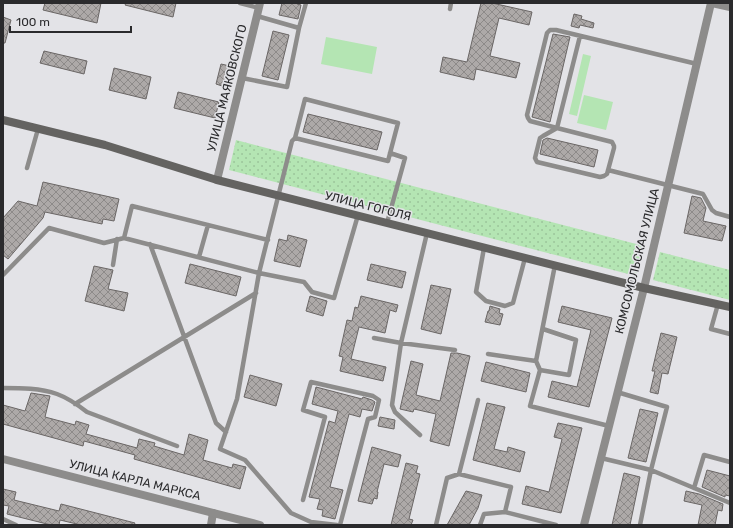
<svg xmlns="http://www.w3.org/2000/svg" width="733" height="528" viewBox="0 0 733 528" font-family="Rubik,sans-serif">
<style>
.grass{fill:url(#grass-dots)}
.park{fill:#b4e5b3}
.building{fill:url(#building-cross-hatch);stroke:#6a6665}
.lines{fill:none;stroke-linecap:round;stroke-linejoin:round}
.service{stroke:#8d8c8b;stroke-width:4.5}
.minor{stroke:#8d8c8b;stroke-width:8}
.tertiary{stroke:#8d8c8b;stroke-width:8}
.secondary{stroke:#646361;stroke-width:8}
.labels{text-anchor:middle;stroke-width:3;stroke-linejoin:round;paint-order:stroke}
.street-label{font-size:12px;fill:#2a2a2c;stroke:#e3e3e7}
</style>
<defs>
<pattern id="grass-dots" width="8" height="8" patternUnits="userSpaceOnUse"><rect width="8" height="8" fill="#b4e5b3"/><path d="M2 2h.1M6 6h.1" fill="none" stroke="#9bc59a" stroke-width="1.8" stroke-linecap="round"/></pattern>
<pattern id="building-cross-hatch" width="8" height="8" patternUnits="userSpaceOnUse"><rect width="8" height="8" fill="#ada9a8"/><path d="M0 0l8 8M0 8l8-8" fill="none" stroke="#8d8a89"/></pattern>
</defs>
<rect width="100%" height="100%" fill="#e3e3e7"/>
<path class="grass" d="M236,140L644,246L636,276L229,170Z
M660,252L730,270V300L653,280Z"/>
<path class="park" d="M326,37L377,47L372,74L321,64Z
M583,54L591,56L577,116L569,114Z
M584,95L613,102L606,130L577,123Z"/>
<path class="building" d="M45,3H101L97,23L43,10Z
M126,3H176L173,17L125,5Z
M282,3H297V4L301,5L298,19L279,15Z
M481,3H492L532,12L529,25L499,18L490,56L520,63L516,78L476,69L474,80L440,72L443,57L467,62Z
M574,14L582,16L581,19L594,23L593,28L580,25L579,28L571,26Z
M3,17L11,20L5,43H3Z
M273,31L289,35L278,80L262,76Z
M553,34L570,37L550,122L532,117Z
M44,51L87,61L84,74L40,63Z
M221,64L230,66L225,87L216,84Z
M114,68L151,77L146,99L109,90Z
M178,92L219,102L215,118L174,108Z
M308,114L382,132L377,150L303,132Z
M547,138L598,150L594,167L540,154L543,140Z
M43,182L119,199L114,221L103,219L102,224L45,212L43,218L8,259L3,255V218L18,201L37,206Z
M692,196L701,198L706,208L703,221L726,226L722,241L684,233Z
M288,235L307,240L300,267L274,261L279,239L287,241Z
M190,264L241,277L236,296L185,283Z
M371,264L406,272L402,288L367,280Z
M94,266L113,270L108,289L128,293L124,311L85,301Z
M431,285L451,289L441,334L421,329Z
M310,296L327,301L323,316L306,311Z
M361,296L398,305L396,312L390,310L385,333L359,327L351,359L386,367L383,381L340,371L343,357L339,356L347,320L352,321L355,307L358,308Z
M490,306L500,309L499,313L503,314L500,325L485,322L488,311H489Z
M562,306L612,318L589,407L548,397L552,381L577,387L591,330L558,322Z
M661,333L677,337L668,374L662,373L658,394L650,392L655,371H652Z
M451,353H457L470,356L449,446L430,441L436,414L414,409L413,412L400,409L411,361L423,364L416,395L440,401Z
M486,362L530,373L526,392L481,381Z
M250,375L282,384L276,406L244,397Z
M316,387L362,399L363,397L372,400L375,402L372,411L362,409L360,417L349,414L330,487L343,490L335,519L322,516L323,510L317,509L320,499L309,497L329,421L335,423L338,411L312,404Z
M31,393L50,396L45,417L75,425L76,421L89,425L86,434L137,448L139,439L155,443L154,446L184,455L189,434L208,440L203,460L232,468L233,464L246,467L240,489L134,459L135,455L84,441L83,446L3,424V405L25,411Z
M487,403L505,407L494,449L507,452L508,447L525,452L520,472L473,460Z
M640,409L658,413L646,462L628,458Z
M380,417L395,420L394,429L378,426Z
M558,423L582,428L561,513L522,504L526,486L549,492L562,439L554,437Z
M372,447L401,455L398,467L384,464L377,492H378L377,499L374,498L372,504L358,501Z
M406,463L418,466L416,473L420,474L409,519L413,520L411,525H391Z
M707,470L730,476V496L725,495V497L702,487Z
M624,473L640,477L630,525H612Z
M3,489L16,492L14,500L59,511L61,504L135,523L134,525H81L60,520L59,525H51L7,514L9,506L3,505Z
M466,491L482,495L478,508L469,525H447Z
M686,491L699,494L723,504L722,511L718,510L715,525H698L702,505L684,501Z"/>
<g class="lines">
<path class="service" d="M240,3L259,8
M450,9L451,3
M257,16L299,28
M580,36L557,128L530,121L528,118L527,115L547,33L550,30H556L697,64
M242,78L287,87L299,28L306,3
M305,99L398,123L388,161L295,138Z
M557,128L612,142L614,146V148L607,174L604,176L600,177L537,162L535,158L540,138L543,136Z
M27,168L38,129
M608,170L703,194L712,210L716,213L730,217
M387,223L405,158L390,153
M124,238L132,206L268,240
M150,244L216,423L226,432
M484,248L476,292L486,301L505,306L513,303L525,258
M199,257L208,225
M113,265L117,239
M555,265L536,361L540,370L530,406L609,426
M3,275L49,228L104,243L124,238L259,273L292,141L295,138
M718,304L711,329L730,334
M374,338L401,343L455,350
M488,354L536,361
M540,370L569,375L576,340L543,329
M3,388C21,388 40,388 57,394C68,398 78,405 87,412L177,446
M75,404L256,293
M420,435L395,412L392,405L401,343L427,233
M601,458L651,470L667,407L617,392
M459,474L478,400
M694,488L704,455L730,462
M303,500L325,417L303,410L311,382L373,396L379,400L375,417L368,419L340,525
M3,519L16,525
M337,525L311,522L291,513L245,460L220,449L237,399L259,273L304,282L312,292L334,298L358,215
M436,525L447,478L459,474L511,487L505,512L556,525
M480,525L484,514L505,512
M640,525L651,470L730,503"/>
<path class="minor" d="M712,3L730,7
M217,180L260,3
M644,288L711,3
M211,525L213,513"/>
<path class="tertiary" d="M3,459L260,525
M584,525L644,288"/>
<path class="secondary" d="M3,120L105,145L217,180L644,288L730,307"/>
</g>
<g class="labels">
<g class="street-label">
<text transform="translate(227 88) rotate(-76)" y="4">УЛИЦА МАЯКОВСКОГО</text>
<text transform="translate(368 206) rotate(14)" y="4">УЛИЦА ГОГОЛЯ</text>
<text transform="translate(637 261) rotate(-76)" y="4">КОМСОМОЛЬСКАЯ УЛИЦА</text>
<text transform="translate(135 480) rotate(14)" y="4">УЛИЦА КАРЛА МАРКСА</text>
</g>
</g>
<rect width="733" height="528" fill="none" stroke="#2a2a2c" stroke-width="8"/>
<path d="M10 26v6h121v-6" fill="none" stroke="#2a2a2c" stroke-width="2"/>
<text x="16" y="26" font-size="12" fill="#2a2a2c" stroke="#e3e3e7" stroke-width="3" paint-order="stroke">100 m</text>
</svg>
